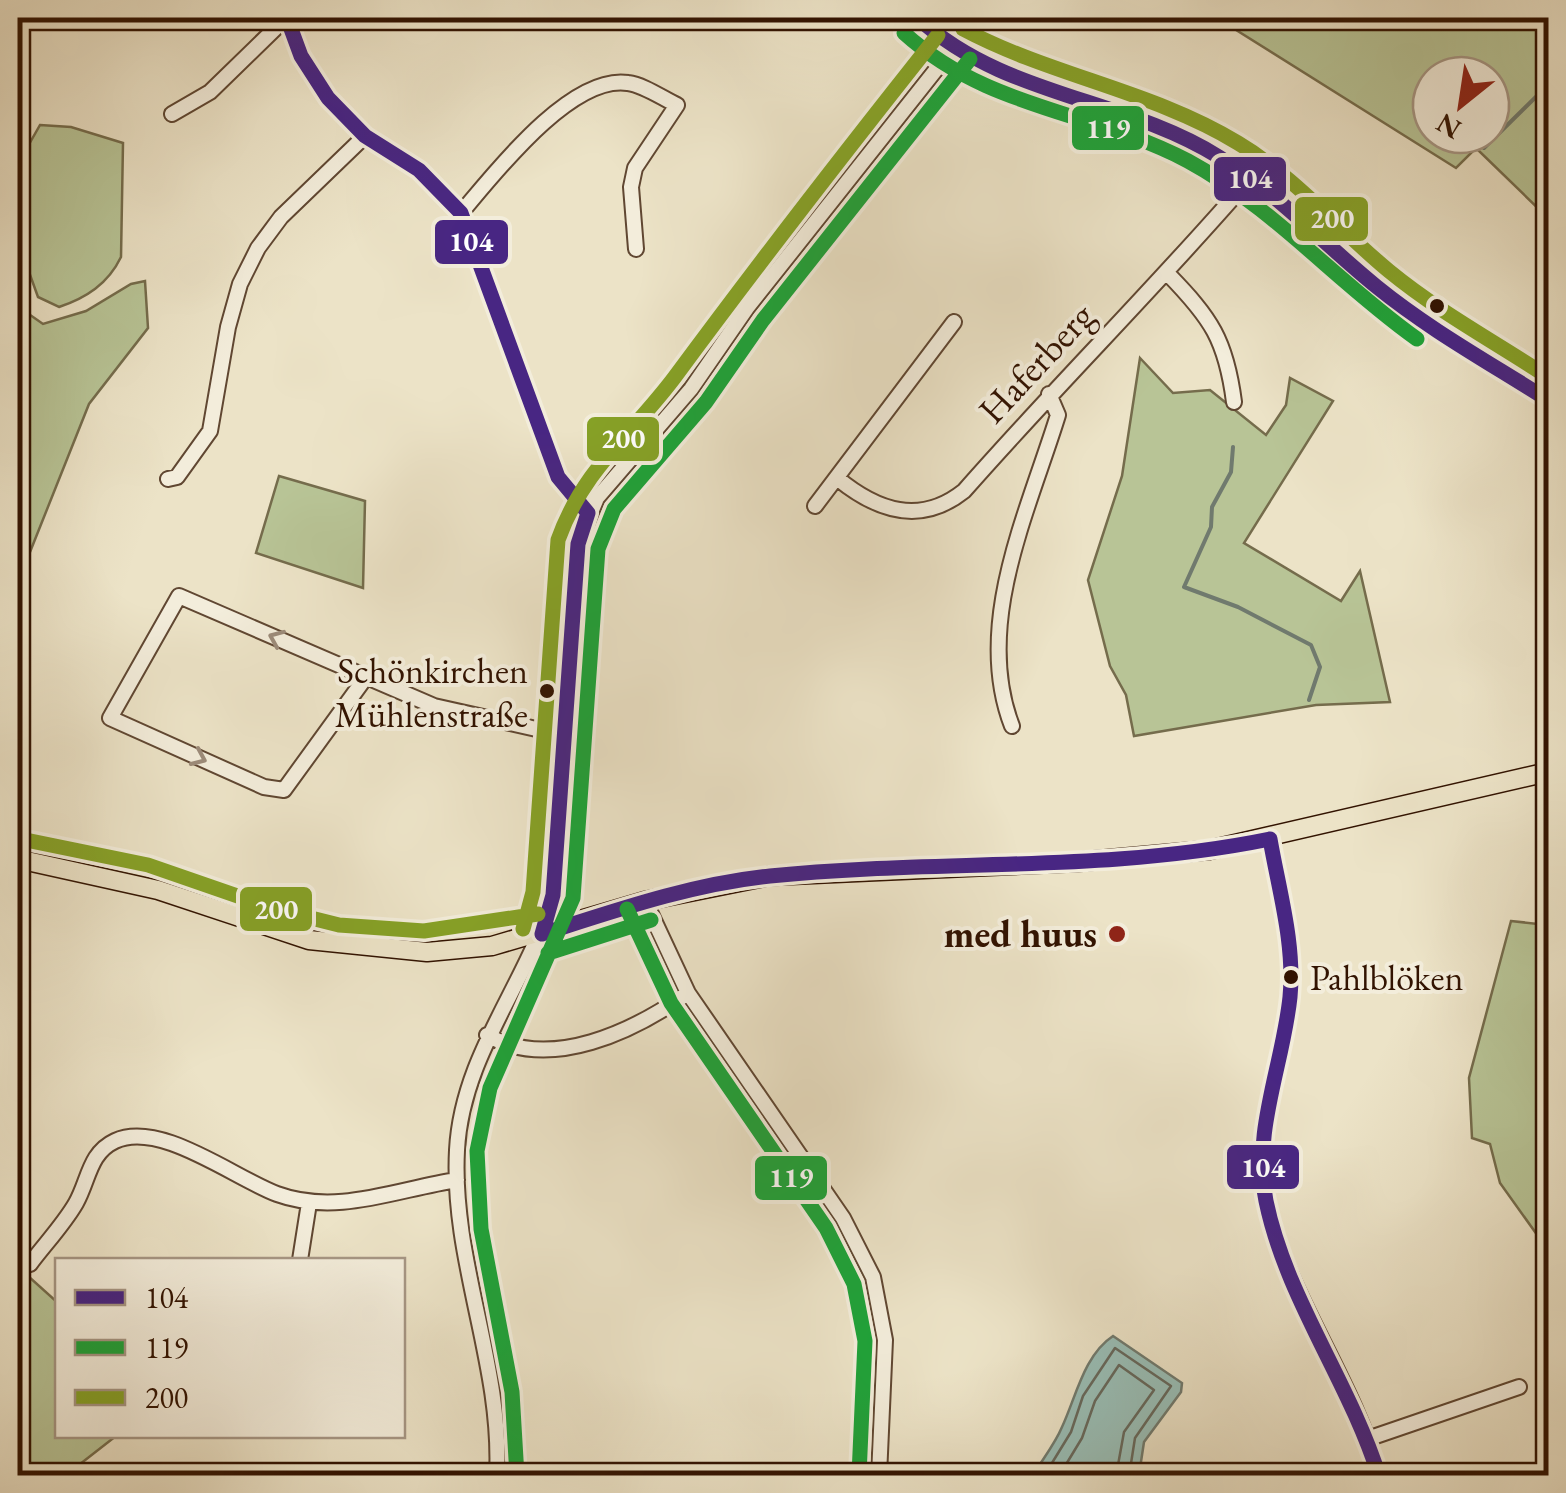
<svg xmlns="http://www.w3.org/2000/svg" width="1566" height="1493" viewBox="0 0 1566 1493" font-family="'EB Garamond',serif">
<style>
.green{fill:#b8c496;stroke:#756c4c;stroke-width:2.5;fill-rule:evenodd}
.water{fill:#99beb6;stroke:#707a6e;stroke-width:2.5}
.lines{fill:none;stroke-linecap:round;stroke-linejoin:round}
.shore{stroke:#66685c;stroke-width:2.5}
.stream{stroke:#707a6e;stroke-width:4}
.minor-casing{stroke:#604732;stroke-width:18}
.major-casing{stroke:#321301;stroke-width:21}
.minor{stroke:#f3eddb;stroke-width:14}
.major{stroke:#ece3c7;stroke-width:18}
.bus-1-casing{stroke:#f3eddb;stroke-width:22}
.bus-2-casing{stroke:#f3eddb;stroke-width:22}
.bus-3-casing{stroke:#f3eddb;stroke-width:22}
.bus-1{stroke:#482683;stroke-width:15}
.bus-2{stroke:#1ea339;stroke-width:15}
.bus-3{stroke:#86a126;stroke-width:15}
.oneway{stroke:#9c8b79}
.bus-dot{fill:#321301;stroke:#f3eddb;stroke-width:4}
.poi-dot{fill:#8f2418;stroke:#f3eddb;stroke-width:4}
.labels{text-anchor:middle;stroke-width:8;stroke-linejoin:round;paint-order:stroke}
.bus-label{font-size:36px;fill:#321301;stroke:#f3eddb;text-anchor:end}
.street-label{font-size:38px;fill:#321301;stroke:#f3eddb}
.poi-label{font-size:38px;font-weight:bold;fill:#321301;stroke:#f3eddb;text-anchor:end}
.line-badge{stroke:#f3eddb;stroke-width:4}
.badge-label{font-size:28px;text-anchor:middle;font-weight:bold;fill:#fff}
</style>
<rect width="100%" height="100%" fill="#ece3c7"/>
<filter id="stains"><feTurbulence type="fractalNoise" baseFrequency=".002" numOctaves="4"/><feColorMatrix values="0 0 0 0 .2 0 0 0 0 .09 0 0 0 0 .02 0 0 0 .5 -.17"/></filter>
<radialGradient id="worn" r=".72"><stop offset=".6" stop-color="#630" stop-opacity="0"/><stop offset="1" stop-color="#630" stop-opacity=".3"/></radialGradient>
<path class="green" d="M1217,18H1548V218L1476,148L1456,168ZM1431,75H1491V135H1431Z
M40,125L71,127L123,143L121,257C108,284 86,298 59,307L38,297L29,272L19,162Z
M145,281L148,328L89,404L28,557L20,558L18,296L23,310L43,324L86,311L131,284Z
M1140,358L1173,393L1210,390L1266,435L1286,405L1290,378L1333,401L1244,543L1341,601L1360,571L1390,702L1316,705L1134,736L1126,695L1110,666L1088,580L1122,476Z
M279,476L365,501L363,588L256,553Z
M1511,921L1548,925V1250L1500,1183L1490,1144L1472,1138L1469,1078Z
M18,1267L57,1302L58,1436H116L66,1475H18Z"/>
<path class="water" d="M1113,1336L1182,1383L1181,1392L1144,1442L1139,1475H1033C1042,1460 1055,1444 1062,1427C1076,1397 1084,1355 1113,1336Z"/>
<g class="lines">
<path class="shore" d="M1044,1476L1071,1432L1083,1396L1115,1348L1171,1386L1135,1438L1129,1476
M1059,1476L1082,1438L1095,1401L1119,1365L1154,1390L1124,1432L1116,1476"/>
<path class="stream" d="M1484,148L1548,85
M1233,447L1231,472L1212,507L1211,527L1184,587L1238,607L1311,645L1320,667L1309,700"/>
<g class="minor-casing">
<path id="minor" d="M287,18L301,56L328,98L365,136L419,170L461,213L558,477L588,513
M918,18C977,83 1079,96 1158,126C1247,160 1305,228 1377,287C1430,330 1491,363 1548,400
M172,114L210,92L286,18
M461,213C494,174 571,74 628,83C644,85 662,98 677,105L635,168L631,187L636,249
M1168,274C1211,318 1226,340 1234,402
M837,478C877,511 920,526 964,491C1058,384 1159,284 1252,176
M168,479L177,477L210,431L228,327L240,284L258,248L281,217L365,136
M815,506L954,322
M366,677L284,790L264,787L110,718L179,596L434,706L563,735
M1012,726C973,625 1028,512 1058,415L1049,394
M1270,839C1277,881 1289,925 1291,967C1294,1040 1249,1127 1266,1201C1288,1298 1354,1379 1379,1476
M645,901L688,993L843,1218L873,1277L885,1340L879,1476
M487,1035C551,1072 634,1031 688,993
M300,1260L309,1203
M30,1264C45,1244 64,1224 76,1203C89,1180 89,1153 115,1141C160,1120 234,1178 277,1194C337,1216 397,1189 457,1180
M1370,1438L1519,1387
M497,1476C503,1365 451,1261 457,1150C462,1054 528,983 553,895L578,544L597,498L691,389L747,308L954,47"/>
</g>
<g class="major-casing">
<path id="major" d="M18,859L158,890L309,940L427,952L492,946L645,901L769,876L1077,862L1209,850L1548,772"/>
</g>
<use href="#minor" class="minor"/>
<use href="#major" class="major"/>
<g class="bus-1-casing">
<path id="bus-1" d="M287,18L301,56L328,98L365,136L419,170L461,213L558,477L588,513
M918,18C1004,97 1123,97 1219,157C1277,193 1324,244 1377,287C1430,330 1490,363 1548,400
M1270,839C1279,891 1295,944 1290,997C1283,1065 1252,1132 1266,1201C1286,1298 1349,1381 1379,1476
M542,934C617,910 692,884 770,876C937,859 1104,873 1270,839
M542,934L553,895L578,544L588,513"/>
</g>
<g class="bus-2-casing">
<path id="bus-2" d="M904,33C989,110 1091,110 1188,161C1273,207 1339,284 1417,339
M627,909L671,1003L826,1228L854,1284L865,1341L859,1475
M548,953L651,920
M517,1476L512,1392L481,1229L477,1151L490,1088L573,898L598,549L614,509L706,402L763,320L970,59"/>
</g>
<g class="bus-3-casing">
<path id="bus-3" d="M963,29C1051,76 1153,91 1238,143C1295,177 1338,229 1389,271C1439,312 1495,342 1548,377
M21,839L148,865L275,909L339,925L424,931L538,914
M523,929L533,892L558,540C584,467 633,434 677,374C762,259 849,147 938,35"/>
</g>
<use href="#bus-1" class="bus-1"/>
<use href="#bus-2" class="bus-2"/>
<use href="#bus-3" class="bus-3"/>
</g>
<defs><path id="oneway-chevron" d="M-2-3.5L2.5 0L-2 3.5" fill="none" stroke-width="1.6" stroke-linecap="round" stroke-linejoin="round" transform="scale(2.5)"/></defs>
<g class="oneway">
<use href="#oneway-chevron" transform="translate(276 638) rotate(-157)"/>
<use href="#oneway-chevron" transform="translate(199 758) rotate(24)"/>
</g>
<g class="bus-dot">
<circle cx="1437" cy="306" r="9"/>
<circle cx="547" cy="691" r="9"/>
<circle cx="1291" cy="977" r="9"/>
</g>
<circle class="poi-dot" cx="1117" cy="934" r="10"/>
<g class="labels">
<g class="bus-label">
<text x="528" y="683">Schönkirchen<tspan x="528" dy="44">Mühlenstraße</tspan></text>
<text x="1310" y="990" text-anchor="start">Pahlblöken</text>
</g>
<g class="street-label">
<text transform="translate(1036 363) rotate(-47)" y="13">Haferberg</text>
</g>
<g class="poi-label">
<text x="1097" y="947">med huus</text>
</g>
</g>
<g class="line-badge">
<rect x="1070" y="104" width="76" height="48" rx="10" fill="#1ea339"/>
<rect x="1212" y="155" width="76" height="48" rx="10" fill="#482683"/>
<rect x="1293" y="195" width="77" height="48" rx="10" fill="#86a126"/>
<rect x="433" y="218" width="77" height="48" rx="10" fill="#482683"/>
<rect x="585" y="415" width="76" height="48" rx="10" fill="#86a126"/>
<rect x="238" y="885" width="76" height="48" rx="10" fill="#86a126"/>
<rect x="1225" y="1143" width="76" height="48" rx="10" fill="#482683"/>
<rect x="753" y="1154" width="76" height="48" rx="10" fill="#1ea339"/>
</g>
<g class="badge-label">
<text x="1108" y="138">119</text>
<text x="1250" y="188">104</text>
<text x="1332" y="228">200</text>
<text x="471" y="251">104</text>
<text x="623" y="448">200</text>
<text x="276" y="919">200</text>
<text x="1263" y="1177">104</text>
<text x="791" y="1187">119</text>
</g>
<rect width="1566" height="1493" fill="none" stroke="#ece3c7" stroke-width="60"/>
<rect x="20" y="20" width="1526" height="1453" fill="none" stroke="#321301" stroke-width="5"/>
<rect x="30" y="30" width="1506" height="1433" fill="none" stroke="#321301" stroke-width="2.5"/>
<rect x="55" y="1258" width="350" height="180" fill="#f3eddb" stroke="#a69684" stroke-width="2.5"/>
<rect x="75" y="1290" width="50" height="15" fill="#482683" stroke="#a69684" stroke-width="2.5"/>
<text x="145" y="1308" font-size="30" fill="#321301">104</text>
<rect x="75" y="1340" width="50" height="15" fill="#1ea339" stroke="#a69684" stroke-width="2.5"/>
<text x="145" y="1358" font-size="30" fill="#321301">119</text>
<rect x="75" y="1390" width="50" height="15" fill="#86a126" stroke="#a69684" stroke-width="2.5"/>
<text x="145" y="1408" font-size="30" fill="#321301">200</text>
<g transform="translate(1461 105) rotate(210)"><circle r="48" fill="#f3eddb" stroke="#a69684" stroke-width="2.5"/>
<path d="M0-8L18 38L0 25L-18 38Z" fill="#8f2418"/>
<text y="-15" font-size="28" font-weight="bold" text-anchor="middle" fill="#321301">N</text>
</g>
<rect width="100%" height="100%" filter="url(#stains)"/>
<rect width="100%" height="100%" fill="url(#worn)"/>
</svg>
